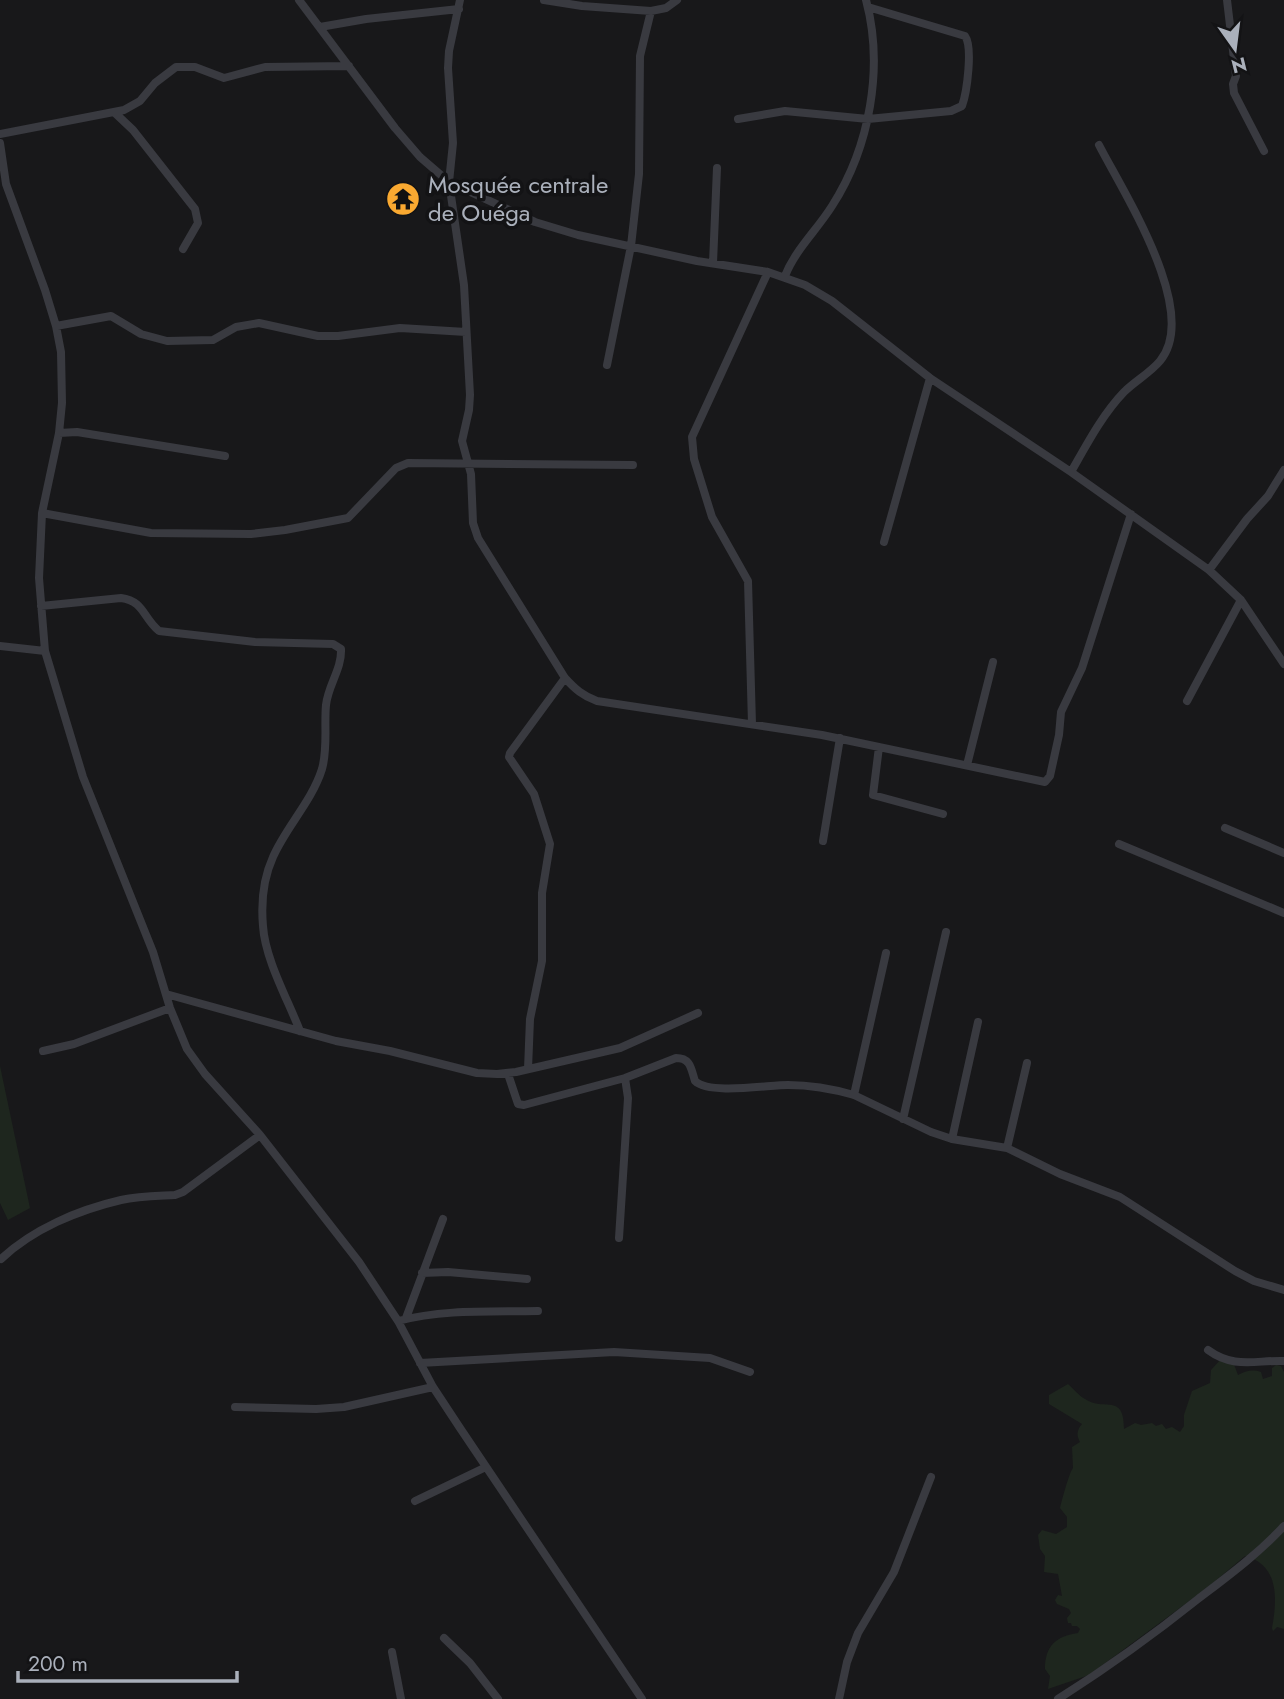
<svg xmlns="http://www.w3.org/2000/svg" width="1284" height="1699" viewBox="0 0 1284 1699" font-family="Jost,sans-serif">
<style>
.green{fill:#1e261e}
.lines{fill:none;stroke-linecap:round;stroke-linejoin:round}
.minor{stroke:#393a40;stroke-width:8}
.labels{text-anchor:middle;stroke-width:7;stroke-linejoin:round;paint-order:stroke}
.poi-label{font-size:24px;fill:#aab0bb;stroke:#131315;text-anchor:start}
</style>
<rect width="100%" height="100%" fill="#18181a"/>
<path class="green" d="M0,1066L30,1208L8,1220L0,1203Z
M1221,1359L1233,1362L1238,1375C1245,1371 1253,1369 1261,1372L1263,1379L1272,1376V1368L1276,1365L1281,1366L1284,1372V1629L1277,1627L1273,1631L1272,1628C1277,1601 1280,1565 1245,1556L1207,1588L1089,1675L1048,1689L1050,1676L1045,1669C1045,1646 1056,1636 1078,1633L1080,1629L1077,1626H1072L1071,1623H1068L1067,1618L1071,1613L1069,1609L1057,1604L1055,1600L1058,1595L1062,1596L1058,1574L1044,1572L1045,1556L1040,1549L1038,1535L1042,1530L1056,1534L1067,1527V1517L1060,1508C1062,1500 1069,1473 1073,1468L1072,1447L1080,1442C1076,1435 1077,1430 1082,1424L1049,1404V1395L1068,1384C1074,1389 1078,1395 1085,1399C1104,1412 1124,1392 1124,1429L1135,1423L1141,1425L1152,1423L1156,1426L1162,1424L1166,1429L1172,1427L1180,1432L1184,1426V1415L1192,1391L1210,1383L1211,1370Z"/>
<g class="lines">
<path class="minor" d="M299,0L395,128L420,157L449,182L535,222L578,235L697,261L768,272L805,285L832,301L930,378L1071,472L1209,570L1241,600L1284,664
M460,0L449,51L448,68L453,143L449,182L464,285L470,395L469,410L462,441L471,474L473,523L478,538L565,678C575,689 583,696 597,701L822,735L1045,782L1050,776L1059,735L1061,712L1082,668L1131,514
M544,0L582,6L651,11L666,8L677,0
M1227,0L1236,76L1233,84L1234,93L1264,151
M320,27L366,19L459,9
M115,113L133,130L195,209L198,223L183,249
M738,119L785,111L868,119L951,111L962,106C967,92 973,47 965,36L868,7
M0,134L124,110L140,101L155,83L176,67H195L224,78L265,67L349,66
M0,143L6,184L45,290L56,326L61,352L62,403L59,433L42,513L39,578L45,651L83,777L153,952L170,1008L187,1049L205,1074L260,1135L359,1262L398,1321L433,1387L460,1428L642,1699
M713,263L717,168
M785,276C795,250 817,230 832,206C870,147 884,67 866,0
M56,326L111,316L141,334L167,341L213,340L236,327L259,323L318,336H338L400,328L466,332
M607,365L631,246L639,174L640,56L651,11
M59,433L77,432L225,456
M1071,472C1087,444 1102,415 1124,392C1135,381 1150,373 1160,361C1201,312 1123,192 1099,145
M42,513L151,533L251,534L285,530L348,518L396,468L408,463L633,465
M884,542L930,378
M1209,570L1247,519L1268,496L1284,470
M41,606L121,598C144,601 143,618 159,631L255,642L333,644L341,649C342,669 328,685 326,705C324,726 328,748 322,769C312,801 286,827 273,857C263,879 261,903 263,926C265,959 288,1000 300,1031
M0,646L45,651
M1187,701L1241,600
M752,724L748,581L712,517L694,459L692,437L768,272
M879,747L873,795L943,814
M967,765L993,662
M1225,828L1284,853
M823,841L840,738
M1119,844L1284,913
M166,994L336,1041L390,1051L477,1073L497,1074L516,1072L620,1048L698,1013
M43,1051L74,1044L170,1008
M528,1069L530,1019L542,961V893L550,844L534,794L509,757L510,753L565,678
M508,1074L518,1104L524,1105L625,1078L676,1058C691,1058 691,1069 695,1081C709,1095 768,1085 788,1085C810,1085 833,1089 854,1095L931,1132L952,1139L1007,1148L1060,1174L1120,1197L1235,1271L1254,1281L1284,1290
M854,1095L886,953
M903,1119L946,932
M952,1139L978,1022
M1007,1148L1027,1063
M619,1238L628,1098L625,1078
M1,1259C33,1229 78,1210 121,1200C139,1196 157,1196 175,1195L183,1192L260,1135
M422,1273L448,1272L527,1279
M406,1318L443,1219
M398,1321C444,1309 491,1312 538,1311
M1208,1350C1234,1369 1255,1360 1284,1361
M420,1363L614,1352L710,1358L750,1372
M235,1407L316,1409L344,1407L433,1387
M415,1501L486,1467
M444,1638L470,1663L498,1699
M392,1652L401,1699
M839,1699L847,1662L858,1633L894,1572L931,1477
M1058,1699C1107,1668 1153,1635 1198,1599C1228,1576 1258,1554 1284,1526"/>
</g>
<defs>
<g id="temple-disc" transform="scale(1.75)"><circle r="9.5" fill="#f9a931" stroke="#131315"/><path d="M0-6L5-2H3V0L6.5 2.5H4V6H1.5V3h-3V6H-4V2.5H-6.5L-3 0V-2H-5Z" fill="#111"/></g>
</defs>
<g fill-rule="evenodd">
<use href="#temple-disc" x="403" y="199"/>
</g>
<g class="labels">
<g class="poi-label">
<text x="428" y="193">Mosquée centrale<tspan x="428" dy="28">de Ouéga</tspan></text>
</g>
</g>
<g transform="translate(1235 49) rotate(166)" stroke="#131315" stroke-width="5" paint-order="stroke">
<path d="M0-5L12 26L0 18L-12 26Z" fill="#aab0bb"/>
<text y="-10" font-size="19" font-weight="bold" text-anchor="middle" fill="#aab0bb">N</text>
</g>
<path d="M18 1671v10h219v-10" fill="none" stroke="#aab0bb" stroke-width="3.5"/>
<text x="28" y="1671" font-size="21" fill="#aab0bb" stroke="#131315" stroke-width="5" paint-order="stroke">200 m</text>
</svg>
